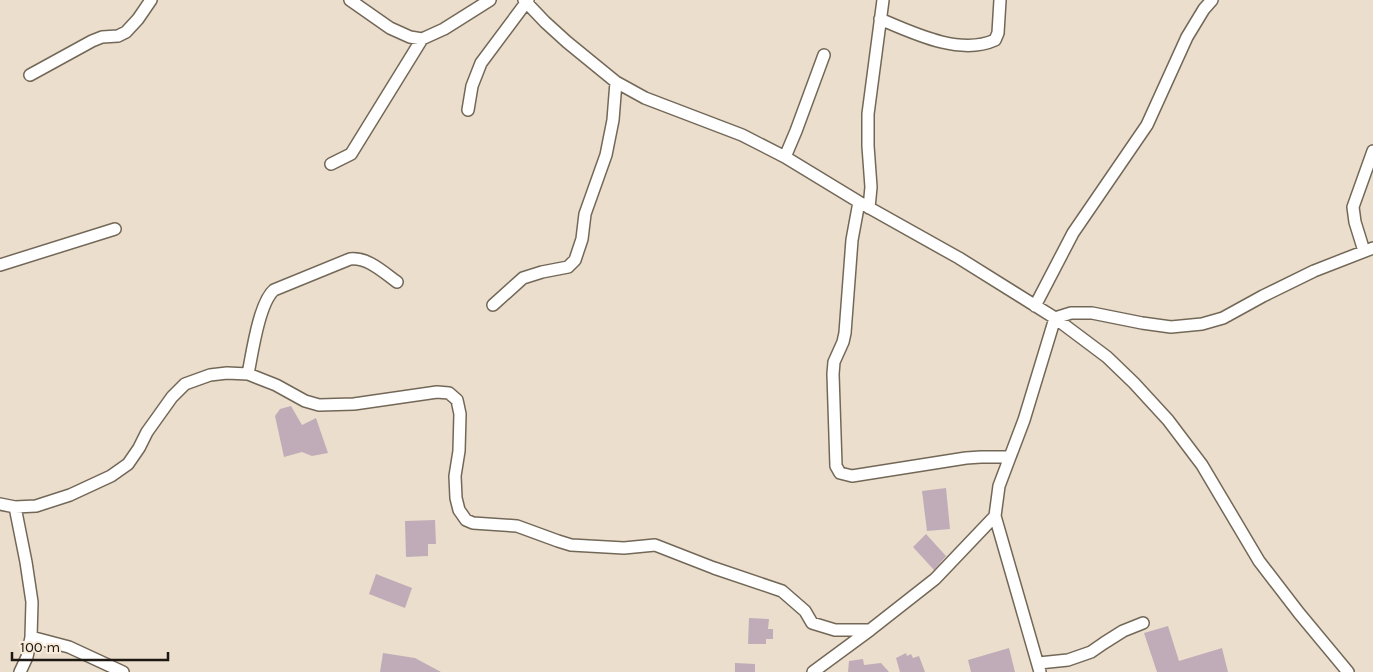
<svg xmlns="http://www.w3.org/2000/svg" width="1373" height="672" viewBox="0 0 1373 672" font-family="Karla,sans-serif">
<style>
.building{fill:#bfacb8}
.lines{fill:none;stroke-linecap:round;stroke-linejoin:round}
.minor-casing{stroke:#736858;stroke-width:14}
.minor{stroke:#fff;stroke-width:11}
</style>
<rect width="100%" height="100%" fill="#ebdecc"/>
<path class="building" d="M291,406L302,425L316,418L328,453L312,456L302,452L284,457L275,416L280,409Z
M946,488L950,529L927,531L922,491Z
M435,520L436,544H428V556L406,557L405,521Z
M926,534L946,556L934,570L913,547Z
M376,574L412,588L405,608L369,594Z
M749,618L769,619L768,629H773V639H766V644H748Z
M1168,626L1179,661L1222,648L1228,672H1157L1144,633Z
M1009,648L1015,672H971L968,660Z
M383,653L415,658L441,672H380Z
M906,653L907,656L911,654L913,658L919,656L925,672H900L896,658Z
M863,659L864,665L881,663L889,672H848L849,661Z
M735,663L755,664V672H735Z"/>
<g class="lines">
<g class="minor-casing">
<path id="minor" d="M350,0L390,28L410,37L422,39L444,29L490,0
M524,0L545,22L567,42L616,82L645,98L742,135L785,157L859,202L959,258L1055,318L1107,357L1134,383L1168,420L1202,465L1259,561L1299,613L1348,672
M880,19C913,33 960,56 995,40L998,33L1000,0
M30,75L92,41L102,37L118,36L126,32L138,19L151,0
M468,110L472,86L481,63L528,0
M785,157L796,131L824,55
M331,164L351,154L422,39
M859,202L852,240L845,333L843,342L834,362L833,374L836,466L840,473L852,476L966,458L981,457H1010
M869,208L871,187L868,146V114L883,0
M1364,251L1355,222L1353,207L1373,151
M0,265L115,229
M493,305L523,278L542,272L568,267L575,260L582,239L585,214L606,155L613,120L616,82
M1035,306L1073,233L1147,125L1187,37L1204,9L1212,0
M248,374C252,354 259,303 274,290L350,259C368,257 383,272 397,282
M0,504L15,507L36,506L70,495L111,476L128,464L139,448L147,432L172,397L185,384L210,375L227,373L248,374L276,385L305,401L319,405L354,404L437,392L449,393L457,400L460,414L459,451L455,476L456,498L459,510L466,520L473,523L517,526L558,541L571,545L624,548L655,545L714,568L782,591L805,611L812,623L835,630H870
M15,507L26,562L32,602L31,637L27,657L20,672
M31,637L69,647L123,672
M1039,663L1068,660L1091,652L1104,643L1123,631L1143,623
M813,672L870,630L935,579L995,516
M1040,672L995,516L999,486L1024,420L1055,318L1071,313H1092L1142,323L1171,327L1202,324L1223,318L1263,296L1314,271L1373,248"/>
</g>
<use href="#minor" class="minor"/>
</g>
<path d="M12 652v8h156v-8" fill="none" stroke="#1d1912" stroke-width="2.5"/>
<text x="20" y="652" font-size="15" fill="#1d1912" stroke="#f8ebd9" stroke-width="4" paint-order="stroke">100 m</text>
</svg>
